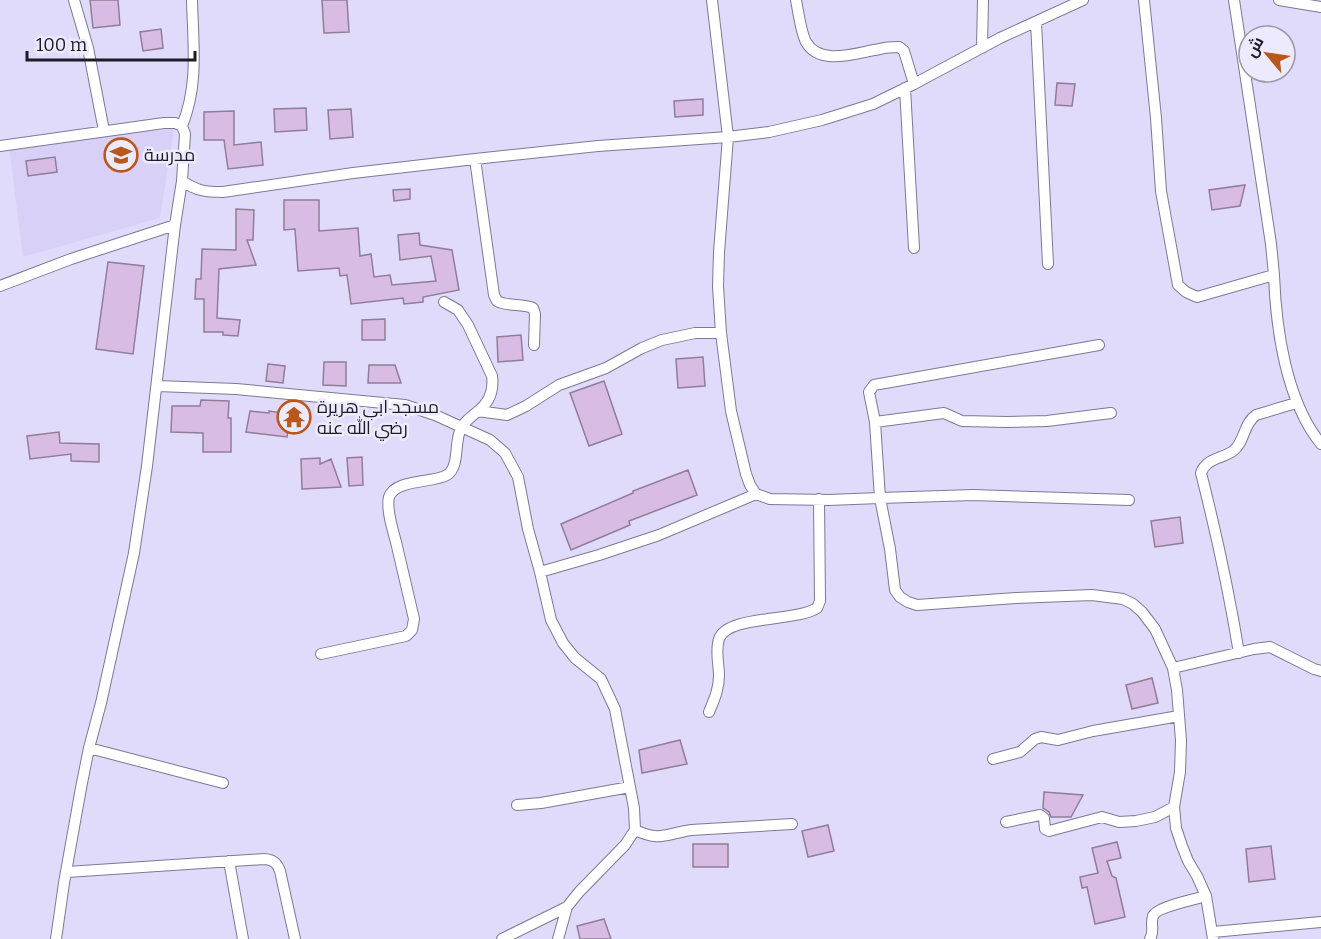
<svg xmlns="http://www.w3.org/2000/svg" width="1321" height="939" viewBox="0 0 1321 939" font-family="Bitter,Cairo,serif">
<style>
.built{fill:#d8d0f7}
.building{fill:#d9bce4;stroke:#907d97;stroke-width:1.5}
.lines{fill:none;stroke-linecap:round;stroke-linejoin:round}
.minor-casing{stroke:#7e7894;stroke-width:12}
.minor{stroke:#fff;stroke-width:10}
.labels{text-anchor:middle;stroke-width:5;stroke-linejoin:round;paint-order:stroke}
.poi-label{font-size:18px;fill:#1e1c27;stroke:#eeeafe;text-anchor:start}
</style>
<rect width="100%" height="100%" fill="#e1dbfb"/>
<path class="built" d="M174,129L160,218L23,257L9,145Z"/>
<path class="building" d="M90,0H118L120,25L93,28Z
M322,0H347L349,32L324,33Z
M161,29L163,48L143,51L140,32Z
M1057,83L1075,84L1072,106L1055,105Z
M703,99V115L675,117L674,101Z
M306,108L307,130L275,132L274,109Z
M351,109L353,137L330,139L328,110Z
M234,111V145L261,142L263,165L228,169L224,140H204V112Z
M55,157L57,172L28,176L26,161Z
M1245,185L1240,206L1212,210L1209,190Z
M410,189V199L394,201L393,190Z
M284,200H319V231L358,228L360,256L371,254L374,277L390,275L392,285L436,281L431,256L400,260L398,235L419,233L420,245L452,250L459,290L423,297V302L404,304L403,298L351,304L347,275L340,276L339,268L298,271L295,229L284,230Z
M236,209L254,210L253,240H247L256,265L219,269L217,318L240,320L238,336L223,335V332H204V299H195L196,279H201L202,249L236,250Z
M108,262L144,266L133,354L96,349Z
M385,319V340H362V320Z
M521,335L523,360L498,362L497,337Z
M703,357L705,386L678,388L676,359Z
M324,362H346V386L323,385Z
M268,364L285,366L283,383L266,381Z
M369,365H395L401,383H368Z
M604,381L622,434L589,446L570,393Z
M201,400L229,401L228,418H231V452H203V433L171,432L172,406H200Z
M250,411L269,413V411L290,414L287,437L246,432Z
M59,432L60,443L99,444V462L71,461V454L30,459L27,436Z
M362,457L363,485L349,486L347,458Z
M320,458V464L331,459L341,487L302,489L301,459Z
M688,470L697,495L629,521L630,525L571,550L561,524L633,493V491Z
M1180,517L1183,543L1155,547L1151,521Z
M1152,678L1158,703L1132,709L1126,685Z
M680,740L687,764L642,773L639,750Z
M1044,792L1083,795L1071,817H1051L1049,812L1043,808Z
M828,825L834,851L808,857L802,831Z
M1117,842L1121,858L1107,861L1112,876L1116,878L1125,917L1095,924L1087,887L1082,888L1080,877L1098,873L1092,848Z
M693,844H728V867H693Z
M1271,846L1275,879L1249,882L1246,849Z
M604,919L611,939H580L577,926Z"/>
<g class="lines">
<g class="minor-casing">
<path id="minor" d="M74,0L88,48L104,131
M796,0C798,10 801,33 806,42C820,67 858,52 880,49C886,47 893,47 899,47L904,51L914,84
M1144,0L1156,118L1161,191L1178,285L1186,292L1197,297L1274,275L1271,244L1234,0
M1279,0L1321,7
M1036,22L1048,264
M982,48L983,0
M905,88L914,248
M182,126C199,84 193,44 192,0
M0,146L164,123H175L182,126L185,134L182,181L175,225L147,466L134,553L101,703L89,748L81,788L64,883L56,939
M475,159L494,295L497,301C508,307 522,303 533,308L535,314L534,345
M182,181C197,191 205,192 223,192L353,173L475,159L598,146L728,137L769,132L822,120L873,104L914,84L1000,38L1083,0
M1274,275C1276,329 1286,401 1321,444
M0,286L71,259L175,225
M1099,345L874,385L869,392L875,422L880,498L973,495L1129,500
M157,386L236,389L405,405L435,415L490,440L505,453L518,477L528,529L540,572
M478,411L507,415L526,406L559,385L606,368L642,348L662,340L695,333H721
M875,422L944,413L962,421L1007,422L1047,421L1111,413
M756,494L770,499L828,500L880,498L890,549L895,590L900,597L908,602L917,605L1016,598L1092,595L1123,599L1133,604L1142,612L1155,629L1173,668L1177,690L1181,740L1180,772L1174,807L1176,828L1182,846L1188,861L1197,876L1206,896L1213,939
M1239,653C1229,592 1216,532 1201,473C1206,458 1222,459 1233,451C1245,442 1243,424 1256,415L1296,403
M321,654L406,636L412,630L414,619C408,593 402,568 396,542C393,531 386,509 389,497C395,479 434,483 447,475C460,467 454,441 461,428C465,421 471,417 477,412C489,403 494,391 492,376L468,325L458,310L444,302
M1173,668L1254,649L1270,647L1314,669L1321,671
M709,712C714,700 719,689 719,676C719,664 715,651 719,639C727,615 796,622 817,608L820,601L819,499
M89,748L223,783
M993,759L1020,752L1035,739L1041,737L1058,740L1093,731L1179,716
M517,805L541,803L630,787
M1006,822L1040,815L1044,818L1045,829L1049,831L1102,817L1119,822L1136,821L1155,817L1174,807
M635,830C661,842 665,834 691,830L792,824
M229,861L243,939
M67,872L264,859C274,860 277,863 280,871L295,939
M1213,932L1321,922
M502,939L567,907
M558,939L567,907L579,892L625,845L635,830L634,808L615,709L601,679L575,658L563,643L551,620L540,572L599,555L659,535L756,494L750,485L746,474L731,411L721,333L718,286L719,252L728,137L712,0
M1150,939C1155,931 1150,924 1153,916C1156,907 1196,899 1206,896"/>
</g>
<use href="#minor" class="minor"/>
</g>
<defs>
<g id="school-ring" transform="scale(1.725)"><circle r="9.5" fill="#eeeafe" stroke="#ba571d" stroke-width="1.5"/><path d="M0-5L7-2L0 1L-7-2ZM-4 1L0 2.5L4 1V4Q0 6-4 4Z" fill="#ba571d"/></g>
<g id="temple-ring" transform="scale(1.725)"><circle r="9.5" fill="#eeeafe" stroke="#ba571d" stroke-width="1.5"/><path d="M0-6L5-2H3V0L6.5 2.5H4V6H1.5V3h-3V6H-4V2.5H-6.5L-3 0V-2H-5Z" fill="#ba571d"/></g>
</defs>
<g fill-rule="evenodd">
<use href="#school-ring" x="121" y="155"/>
<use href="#temple-ring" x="294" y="417"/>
</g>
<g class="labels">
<g class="poi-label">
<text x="144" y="161">مدرسة</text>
<text x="317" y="413">مسجد ابي هريرة<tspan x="317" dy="21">رضي الله عنه</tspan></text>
</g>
</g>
<g transform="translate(1267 54) rotate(299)"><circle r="28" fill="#eeeafe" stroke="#9b98a8" stroke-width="1.5"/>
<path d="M0-4.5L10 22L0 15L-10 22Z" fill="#ba571d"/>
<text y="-9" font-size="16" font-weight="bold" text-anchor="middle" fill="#1e1c27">ش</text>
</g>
<path d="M27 51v9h168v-9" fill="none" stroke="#1e1c27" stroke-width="3"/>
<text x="36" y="51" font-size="18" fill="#1e1c27" stroke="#eeeafe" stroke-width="4.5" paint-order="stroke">100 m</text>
</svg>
